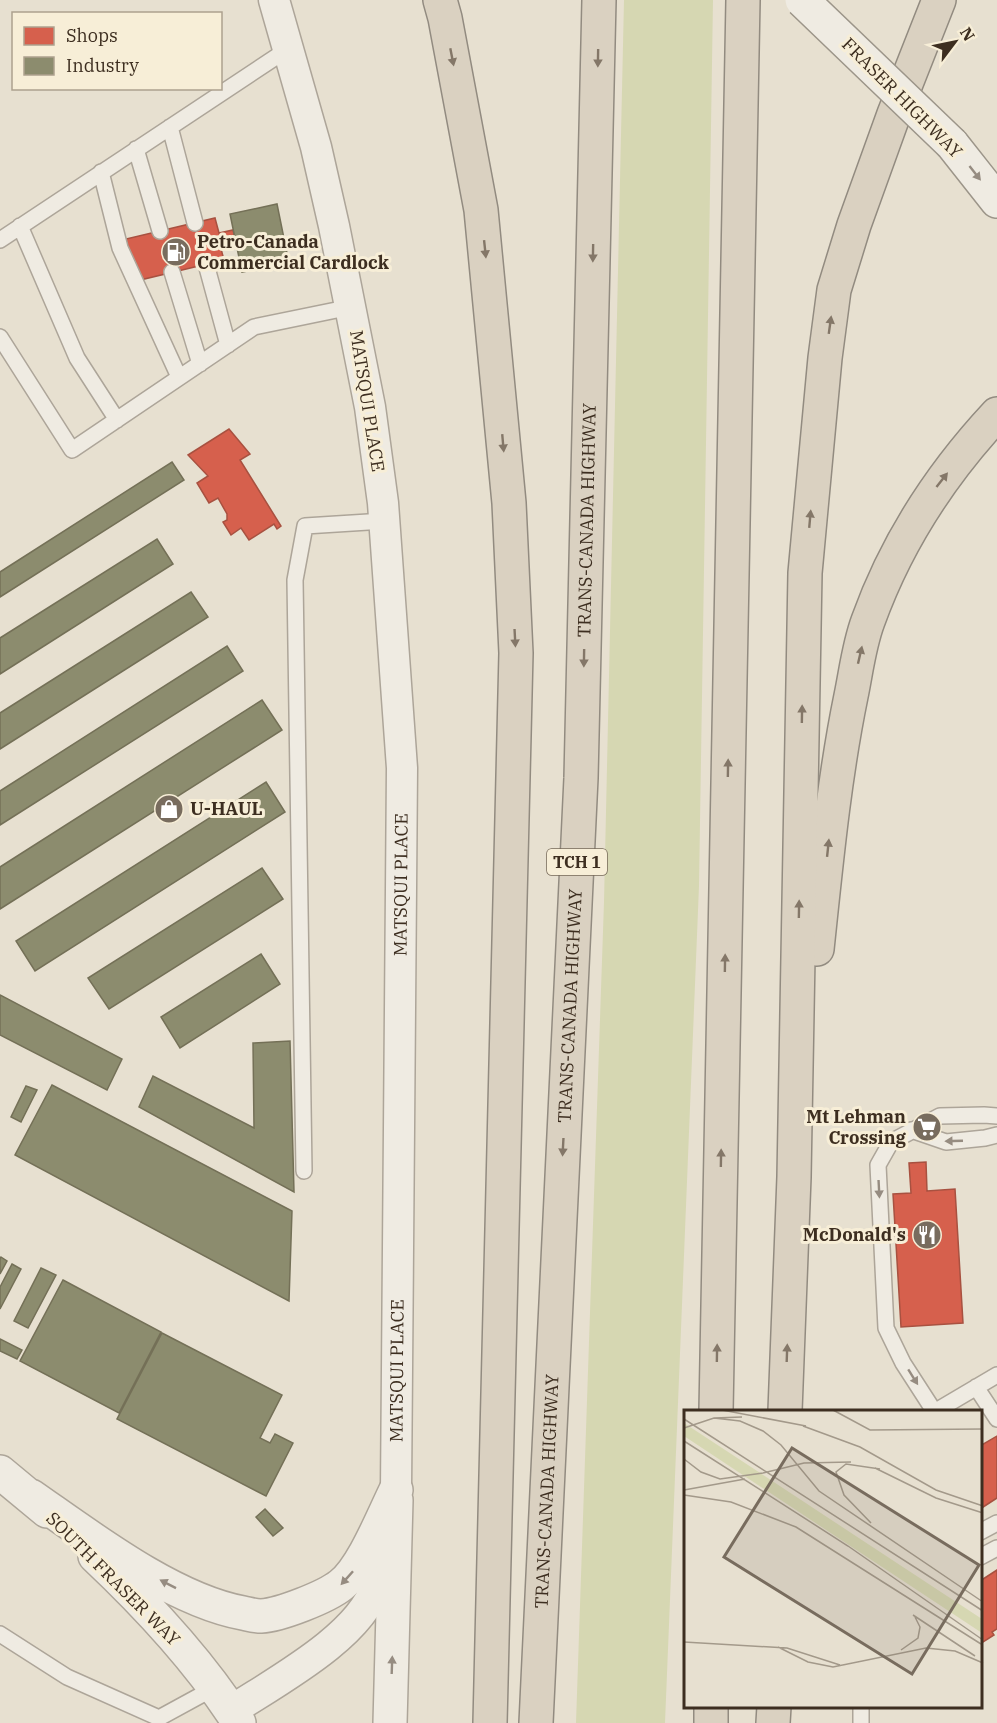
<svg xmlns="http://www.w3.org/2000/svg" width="997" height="1723" viewBox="0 0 997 1723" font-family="'IBM Plex Serif',serif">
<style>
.green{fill:#d6d7b2}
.shops{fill:#d6604d;stroke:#a85140;stroke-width:1.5}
.industry{fill:#8c8c6e;stroke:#747057;stroke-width:1.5}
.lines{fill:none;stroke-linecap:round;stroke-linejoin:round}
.service-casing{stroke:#ada599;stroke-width:18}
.minor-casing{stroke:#ada599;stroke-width:33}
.tertiary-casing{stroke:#ada599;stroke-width:36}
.secondary-casing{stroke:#9c9589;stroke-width:36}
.motorway-casing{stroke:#928b80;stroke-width:36}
.service{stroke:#efebe2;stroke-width:15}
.minor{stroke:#efebe2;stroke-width:30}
.tertiary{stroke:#efebe2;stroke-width:33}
.secondary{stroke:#efebe2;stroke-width:33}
.motorway{stroke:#dad1c1;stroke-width:33}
.secondary-bridge-casing{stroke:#9c9589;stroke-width:36;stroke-linecap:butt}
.secondary-bridge{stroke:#efebe2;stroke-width:33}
.oneway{fill:#847768}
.oneway2{fill:#968c81}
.labels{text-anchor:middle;stroke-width:6;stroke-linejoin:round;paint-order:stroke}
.shield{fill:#f7eed7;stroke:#756857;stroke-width:1.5}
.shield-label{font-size:16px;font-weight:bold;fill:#3d2e20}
.street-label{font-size:18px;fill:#3d2e20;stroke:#f7eed7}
.poi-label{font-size:18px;font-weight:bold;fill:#3d2e20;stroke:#f7eed7;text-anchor:start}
.inset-road{fill:none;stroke:#a3998a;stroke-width:1.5}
.view{fill:#786c5e;fill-opacity:0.15;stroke:#786c5e;stroke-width:3}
.inset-edge{fill:none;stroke:#3d2e20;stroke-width:3}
</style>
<rect width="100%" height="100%" fill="#e7e0d0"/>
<path class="green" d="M624,0H713L699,886L665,1723H576L604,902Z"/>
<path class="shops" d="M215,218L219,233L233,230L236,242L220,245L224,260L136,281L126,239Z
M229,429L250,454L240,460L281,526L277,529L274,524L249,540L241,528L231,535L223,522L227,520V514L218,498L209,503L197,483L208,476L188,455Z
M926,1162L927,1191L955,1189L963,1323L901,1327L893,1194L911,1193L909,1163Z
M997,1436V1498L980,1509V1446Z
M997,1570V1629L992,1632L994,1635L980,1644V1581Z"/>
<path class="industry" d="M277,204L289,263L242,272L230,214Z
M172,462L184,480L0,597V572Z
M157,539L173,564L0,674V638Z
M191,592L208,617L0,749V713Z
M227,646L243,671L0,825V791Z
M262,700L282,730L0,909V867Z
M266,782L285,812L35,971L16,941Z
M262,868L283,899L109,1009L88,978Z
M261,954L280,984L180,1048L161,1017Z
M0,995L122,1059L107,1090L0,1035Z
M290,1041L294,1192L139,1107L153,1076L254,1128L253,1043Z
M52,1085L292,1211L289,1301L15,1155Z
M26,1086L37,1090L21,1122L11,1117Z
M1,1257L7,1261L0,1274V1259Z
M12,1264L21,1269L0,1309V1287Z
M41,1268L56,1275L28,1328L14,1321Z
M63,1280L161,1332L119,1413L20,1361Z
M162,1333L282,1395L260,1438L270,1443L275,1434L293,1443L266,1496L117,1419Z
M0,1339L22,1350L17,1359L0,1351Z
M265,1509L283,1528L273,1536L256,1517Z"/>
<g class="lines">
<g class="service-casing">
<path id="service" d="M170,127L195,223
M136,149L160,231
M101,172L120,248L179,377
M20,226L77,358L117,420
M0,240L288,49
M206,264L228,345
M172,272L200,364
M0,337L72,450L254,327L351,307
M911,1130L946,1142L985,1138L997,1135
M304,1171L295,580L305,526L384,521
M976,1387L997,1419
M934,1411L903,1363L886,1328L878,1165L891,1142L940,1116L984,1115L997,1116
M936,1411L997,1375
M980,1532L997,1523
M980,1557L997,1548
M0,1634L67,1677L159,1718L214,1688
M861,1706V1723"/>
</g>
<g class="minor-casing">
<g id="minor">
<path id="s1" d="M231,1711C275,1682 360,1637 376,1586C385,1555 390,1522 396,1490L402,768L383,503L370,407L334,226L316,147L274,0"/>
</g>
</g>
<g class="tertiary-casing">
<path id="tertiary" d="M0,1472L47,1511
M31,1496C90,1537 172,1600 243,1613C248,1614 255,1616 261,1616C280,1615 326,1597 341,1585C363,1568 383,1516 396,1490
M95,1556C148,1606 200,1662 239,1723
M390,1723L396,1500"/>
</g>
<g class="secondary-casing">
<path id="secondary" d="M952,144L997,201"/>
</g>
<g class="motorway-casing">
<g id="motorway">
<path d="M440,0L445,18L481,210L509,503L516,653L490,1723"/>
<path d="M817,949C826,864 834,779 851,696C856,672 859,645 868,621C896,543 941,474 997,414"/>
<path d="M716,1411L743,0"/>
<path d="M785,1411L794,1177L805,573L825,358L834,290L854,225L894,114L939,0"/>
<path id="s2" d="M536,1723L581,778L599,0"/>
<path d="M711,1723V1706"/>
<path d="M773,1723L774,1706"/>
</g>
</g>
<use href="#service" class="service"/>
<use href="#minor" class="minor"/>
<use href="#tertiary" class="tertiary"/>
<use href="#secondary" class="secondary"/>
<use href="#motorway" class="motorway"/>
<g class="secondary-bridge-casing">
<path id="secondary-bridge" d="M802,0L952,144"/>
</g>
<use href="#secondary-bridge" class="secondary-bridge"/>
</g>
<defs><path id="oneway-solid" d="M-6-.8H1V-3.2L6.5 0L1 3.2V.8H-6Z" transform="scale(1.5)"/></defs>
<g class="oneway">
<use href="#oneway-solid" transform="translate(452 57) rotate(79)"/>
<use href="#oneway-solid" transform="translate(598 58) rotate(91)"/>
<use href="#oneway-solid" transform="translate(485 249) rotate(84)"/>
<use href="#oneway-solid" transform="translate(593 253) rotate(91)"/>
<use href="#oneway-solid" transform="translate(830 325) rotate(-82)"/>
<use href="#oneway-solid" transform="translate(503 443) rotate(85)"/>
<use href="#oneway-solid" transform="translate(942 480) rotate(-52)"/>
<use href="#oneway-solid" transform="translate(810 519) rotate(-85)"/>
<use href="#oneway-solid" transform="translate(515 638) rotate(87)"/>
<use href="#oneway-solid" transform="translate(860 655) rotate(-77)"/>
<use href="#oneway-solid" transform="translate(584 658) rotate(91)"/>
<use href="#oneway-solid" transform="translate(802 714) rotate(-89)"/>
<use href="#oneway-solid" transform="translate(728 768) rotate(-89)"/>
<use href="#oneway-solid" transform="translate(828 848) rotate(-84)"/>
<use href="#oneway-solid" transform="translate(799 909) rotate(-89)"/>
<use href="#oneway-solid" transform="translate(725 963) rotate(-89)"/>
<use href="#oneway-solid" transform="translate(563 1147) rotate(93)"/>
<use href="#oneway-solid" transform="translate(721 1158) rotate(-89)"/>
<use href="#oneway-solid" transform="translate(717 1353) rotate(-89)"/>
<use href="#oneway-solid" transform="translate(787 1353) rotate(-88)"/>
</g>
<g class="oneway2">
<use href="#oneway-solid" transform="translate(975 173) rotate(52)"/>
<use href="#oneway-solid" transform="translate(954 1141) rotate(178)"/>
<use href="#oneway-solid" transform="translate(879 1189) rotate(87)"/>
<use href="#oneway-solid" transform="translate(913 1377) rotate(58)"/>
<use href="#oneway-solid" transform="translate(347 1578) rotate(132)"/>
<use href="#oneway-solid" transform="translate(168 1584) rotate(-153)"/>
<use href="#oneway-solid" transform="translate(392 1665) rotate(-88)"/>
</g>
<defs>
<g id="fuel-disc" transform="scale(1.5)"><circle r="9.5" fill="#786c5e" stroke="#f7eed7"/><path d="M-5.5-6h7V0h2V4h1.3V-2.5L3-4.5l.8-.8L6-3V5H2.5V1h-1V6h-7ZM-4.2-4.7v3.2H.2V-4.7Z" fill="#fff"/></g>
<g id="shop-disc" transform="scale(1.5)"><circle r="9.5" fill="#786c5e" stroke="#f7eed7"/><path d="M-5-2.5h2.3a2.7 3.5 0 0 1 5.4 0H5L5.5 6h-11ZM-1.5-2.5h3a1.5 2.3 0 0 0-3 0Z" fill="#fff"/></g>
<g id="supermarket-disc" transform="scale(1.5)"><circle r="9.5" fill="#786c5e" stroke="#f7eed7"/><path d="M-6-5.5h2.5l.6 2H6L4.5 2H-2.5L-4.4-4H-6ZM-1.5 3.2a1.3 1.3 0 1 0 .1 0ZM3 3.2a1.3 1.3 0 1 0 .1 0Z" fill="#fff"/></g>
<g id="restaurant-disc" transform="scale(1.5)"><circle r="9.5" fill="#786c5e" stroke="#f7eed7"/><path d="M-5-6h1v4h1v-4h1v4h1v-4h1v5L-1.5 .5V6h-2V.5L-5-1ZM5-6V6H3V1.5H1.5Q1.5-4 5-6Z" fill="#fff"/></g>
</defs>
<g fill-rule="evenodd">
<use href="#fuel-disc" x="176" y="252"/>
<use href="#shop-disc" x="169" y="809"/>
<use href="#supermarket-disc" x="927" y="1127"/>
<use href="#restaurant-disc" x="927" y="1235"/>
</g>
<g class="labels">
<rect class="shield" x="547" y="849" width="60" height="26" rx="4.5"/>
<g class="shield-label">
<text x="577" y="868">TCH 1</text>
</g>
<g class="street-label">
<text transform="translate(902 98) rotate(45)" y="6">FRASER HIGHWAY</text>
<text transform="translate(367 401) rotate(81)" y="6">MATSQUI PLACE</text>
<text dy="6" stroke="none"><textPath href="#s2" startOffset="1204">TRANS-CANADA HIGHWAY</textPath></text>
<text dy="6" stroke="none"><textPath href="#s1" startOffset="898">MATSQUI PLACE</textPath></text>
<text dy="6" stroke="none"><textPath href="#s2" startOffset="718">TRANS-CANADA HIGHWAY</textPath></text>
<text dy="6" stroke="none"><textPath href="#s1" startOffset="412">MATSQUI PLACE</textPath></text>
<text dy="6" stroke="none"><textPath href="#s2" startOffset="232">TRANS-CANADA HIGHWAY</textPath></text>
<text transform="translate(113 1579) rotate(45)" y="6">SOUTH FRASER WAY</text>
</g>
<g class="poi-label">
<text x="197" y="248">Petro-Canada<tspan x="197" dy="21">Commercial Cardlock</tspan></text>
<text x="190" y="815">U-HAUL</text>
<text x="906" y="1123" text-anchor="end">Mt Lehman<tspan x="906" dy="21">Crossing</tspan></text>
<text x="906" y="1241" text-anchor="end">McDonald's</text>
</g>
</g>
<g transform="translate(684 1410)">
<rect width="298" height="298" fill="#e7e0d0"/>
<path d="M0,13L298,209V223L0,26Z" fill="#d6d7b2"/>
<path class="inset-road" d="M38,0L122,16M149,0L186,20L299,19M30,8L56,11L79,21L97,35L135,81L299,192M0,9L299,201M119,16L176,37L252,80L299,96M0,18L30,8L58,7M0,31L164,136L299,230M0,49L17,62L36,69L79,63M191,58L252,88L299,103M79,63L120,53L167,52M0,80L61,69M0,85L47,92L112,117L297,234M187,113L160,85L152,62L162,54L196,59M229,205L291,246M0,232L103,238L156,255M94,237L124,252L149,257L242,238L271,241L299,253M217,240L234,228L236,217L231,207"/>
<path class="view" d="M108,38L295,155L228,264L40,147Z"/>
<rect width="298" height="298" class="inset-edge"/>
</g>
<rect x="12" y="12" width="210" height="78" fill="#f7eed7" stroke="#ada18e" stroke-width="1.5"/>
<rect x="24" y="27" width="30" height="18" fill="#d6604d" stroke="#ada18e" stroke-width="1.5"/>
<text x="66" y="42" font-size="18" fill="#3d2e20">Shops</text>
<rect x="24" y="57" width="30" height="18" fill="#8c8c6e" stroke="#ada18e" stroke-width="1.5"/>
<text x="66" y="72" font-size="18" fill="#3d2e20">Industry</text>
<g transform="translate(955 42) rotate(58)" stroke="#f7eed7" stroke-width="4.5" paint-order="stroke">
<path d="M0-4.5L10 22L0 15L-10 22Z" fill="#3d2e20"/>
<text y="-9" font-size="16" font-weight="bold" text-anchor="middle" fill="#3d2e20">N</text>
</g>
</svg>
